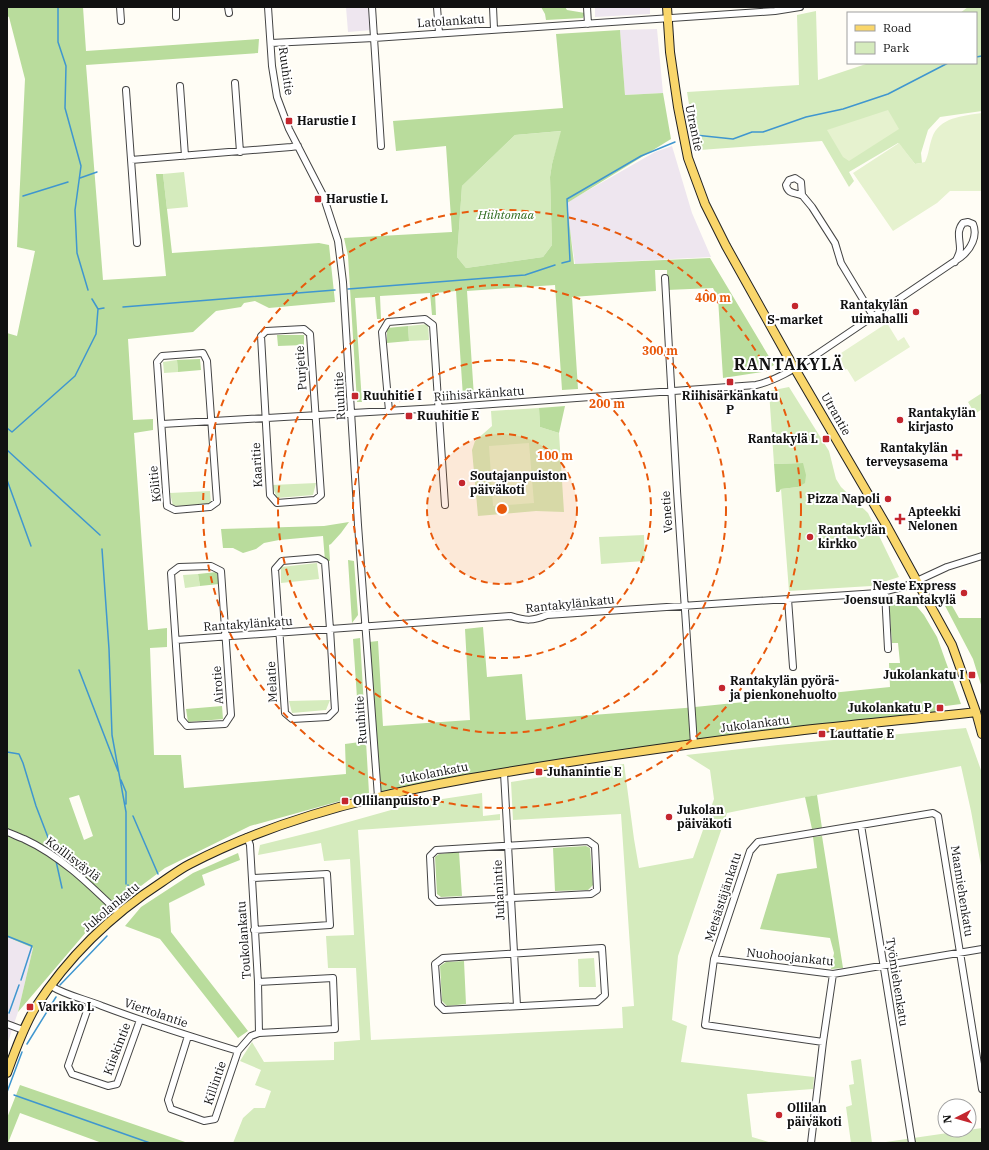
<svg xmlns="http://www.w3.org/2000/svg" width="989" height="1150" viewBox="0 0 989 1150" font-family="'IBM Plex Serif',serif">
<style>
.industrial{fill:#eee6ef}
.green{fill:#d5ebbd}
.forest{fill:#b9dc9c;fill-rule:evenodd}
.pitch{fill:#e6f2cf}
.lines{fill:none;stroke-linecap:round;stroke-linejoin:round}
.stream{stroke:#3f96cf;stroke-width:1.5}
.minor-casing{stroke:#444;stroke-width:8}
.major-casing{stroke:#222;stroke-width:10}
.minor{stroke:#fff;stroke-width:6}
.major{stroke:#f9d66b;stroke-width:8}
.ring{fill:none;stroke:#e8590c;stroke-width:2;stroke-dasharray:7 5}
.poi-dot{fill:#c4262e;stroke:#fff;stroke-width:1.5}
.labels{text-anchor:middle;stroke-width:4;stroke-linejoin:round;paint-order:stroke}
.street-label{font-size:12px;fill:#111;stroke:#fff}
.poi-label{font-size:12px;font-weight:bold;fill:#111;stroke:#fff;text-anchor:start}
.park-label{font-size:12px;font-style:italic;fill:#2f6b1f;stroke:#fff}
.district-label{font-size:16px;font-weight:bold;letter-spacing:1px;fill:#111;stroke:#fff}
.centre{fill:#e8590c;stroke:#fff;stroke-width:2}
.ring-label{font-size:12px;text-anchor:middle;font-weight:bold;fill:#e8590c;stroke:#fff;stroke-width:4;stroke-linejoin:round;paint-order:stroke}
</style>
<rect width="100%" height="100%" fill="#fffdf5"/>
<path class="industrial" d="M346,7H371L372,30L348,32Z
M595,7H650V14L595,17Z
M657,29L663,93L625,95L620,30Z
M672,146L692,213L711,257L575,264L566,203L655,152Z
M7,937L33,948L18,1012L7,1045Z"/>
<path class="green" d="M968,7H982V111L940,117L928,130L921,153L922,163L915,164L898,143L849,172L854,181L849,187L822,141L700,150L693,129L687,92L799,85L797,15L816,11L818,80L869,63H976V13H960Z
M562,131L552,164L550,177L552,245L543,257L466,268L457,257L462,186L515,135Z
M184,172L188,207L167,209L163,174Z
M428,324L429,340L409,341L408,326Z
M177,360L178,372L164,373L163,362Z
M789,387L829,451L836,479L841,487L868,513L899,577L871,586L789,591L781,489L798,487L802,463L774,464L769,391Z
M982,393V409L975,414L968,402Z
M539,408L540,427L559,433L564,512L536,511L478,516L472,450L475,441L492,426L491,411Z
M316,483L313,495L277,498L272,485Z
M210,491L211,505L173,506L170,493Z
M644,535L645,561L601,564L599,537Z
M317,563L319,579L281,583V567Z
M198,574L200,586L185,588L183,575Z
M330,700L326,710L292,713L289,701Z
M966,728L982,773V871L971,811L961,766L727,813L678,956L672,1020L687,1026L681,1062L814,1077L813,1089L747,1094L752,1137L772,1143H233L243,1118L254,1108H265L271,1091L255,1085L261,1070L240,1061L252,1042L264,1062L334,1060V1042L360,1040L356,968H328L326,936L354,935L350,859L324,861L321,843L258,855L260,845L320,830L416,803L482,793L483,816L500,814V820L358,830L371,1040L623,1028L622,1007L634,1006L621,814L513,820L511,782L624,764L634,839L639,868L693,858L714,799L710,770L686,755L778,745Z
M594,958L596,987H579L578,959Z
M861,1059L872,1143H851L846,1107L852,1105L849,1085L854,1084L851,1061Z
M982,1128V1143H879Z"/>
<path class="forest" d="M7,7H83L86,51L259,39L258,53L86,65L103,280L166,276L156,174H163L172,253L319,243L329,245L335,302L269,308L255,301L244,303L241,307L216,311L193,332L128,339L133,420L153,419V430L134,433L148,630L167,628V647L150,648L154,755H181L184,788L346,774L345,744L360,742L353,639L360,638L369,793L250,826L165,868L98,918L18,1012L33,948L7,937V333L17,336L35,251L17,247L25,79L9,17L7,16ZM79,795L93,836L84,840L69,798Z
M541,7H565L567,10L585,13L583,18L546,20L545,14Z
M620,30L625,95L663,93L671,139L567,203L574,264L710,258L774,365L762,372L723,378L718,298L713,288L667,290V270H655L656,291L572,297L578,389L562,390L555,285L467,291L474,397H463L456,291L435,293L436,315H432L430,293L380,296L381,319H377L375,297L355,298L362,402H357L348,256L344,238L452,232L446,146L396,151L393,121L563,108L556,34ZM561,131L552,164L550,177L552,245L543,257L466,268L457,257L462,186L515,135Z
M408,326L409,341L387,343V328Z
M277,335H304V345L278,346Z
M200,359L201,370L178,372L177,360Z
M565,406L559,433L540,427L539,408Z
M803,463L806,475L805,483L798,487L781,489L779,492H776L774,464Z
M349,522L341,533L331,544L329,545L330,561H325L323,536L279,540L264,543L256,549L243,553L233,548H223L221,529L324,526Z
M348,560L354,561L358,615L352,623Z
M217,572L219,584L200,586L198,574Z
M946,595L959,618H982V688L973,659L941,598Z
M909,597L924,615L937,637L961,704L938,707L933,714L434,782L379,792L369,642L378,641L383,726L470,720L465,629L483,627L487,677L522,674L526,720L685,708L890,687L889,663H900L898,643H892L889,602Z
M222,706L223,719L188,722L186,709Z
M817,795L822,828L812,829L805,797Z
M822,836L843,968L831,969L834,953L830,938L760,929L777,874L817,868L813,837Z
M586,846L590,848L593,885L588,890L555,891L553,848Z
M459,852L462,896L441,897L437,894L435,857L439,854Z
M238,853L240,860L202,875L205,885L169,903L171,932L248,1031L238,1038L160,939L125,926L141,907L193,873Z
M464,961L466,1004L447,1006L442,1001L440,966L446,962Z
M20,1085L188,1143H102L20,1113L8,1143H7V1118Z"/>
<path class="pitch" d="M888,110L899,129L849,161L843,157L827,130Z
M982,113V191H950L937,203L893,231L853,173L899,143L915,164L925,162C929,154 929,146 932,138C939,117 963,116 982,113Z
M887,323L898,341L904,337L910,347L855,382L847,369L844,370L835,357Z
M529,443L534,503L493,506L489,446Z"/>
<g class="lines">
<path class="stream" d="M58,7V42L66,66L65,108L81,166L75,210L77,253L88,290
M976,57L982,56
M695,135L733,139L752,132H763L806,117L843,109L888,94L948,63
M80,178L97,172
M23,196L68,182
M562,263L570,261L567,199L641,156L675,142
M348,289L525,275L555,265
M123,307L335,290
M98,309L104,308
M7,428L12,432L75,376L96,334L98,309L92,299
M7,450L100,535
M7,480L31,546
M102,549L109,649L112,735L126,812V873
M79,670L118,771
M7,752L19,754L23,763L36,806L54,853
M121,780L126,792V804
M133,816L158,874
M56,861L62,888
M126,873V884
M119,901L130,895L128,885
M96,923L108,910
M7,936L32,946L21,980
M60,985L107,936
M9,1013L19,985
M27,1044L56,997
M7,1092L22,1052
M14,1095L150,1143"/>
<g class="minor-casing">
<path id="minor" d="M120,7L121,21
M176,7V17
M228,7L229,13
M268,7L272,66L277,97L289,129L323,195L338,241L343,282L358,525L378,797
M372,7L381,146
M437,7L439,33
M493,7L494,29
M587,7L588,24
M271,43L374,38L775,11L800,7
M235,83L240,152
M180,86L185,156
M126,90L137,243
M131,160L291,147L298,146
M803,196C796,192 788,195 786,185L789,180L795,178L801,182L802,195L812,207L835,243L841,263L873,316
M665,278L677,491L694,744
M304,329L310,334L321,495L315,500L277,503L270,495L261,336L266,331Z
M203,353L207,361L217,502L210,507L175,510L167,506L157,362L162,356Z
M389,411L382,332L388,322L425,319L433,325L445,505
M162,424L438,408L756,385C778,380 797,367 816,355L961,257C971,249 978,236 973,224L968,222L963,223C956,231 960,239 960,249C960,254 957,258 955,262
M318,558L325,562L330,629L335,710L328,717L292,719L285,713L275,569L282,561Z
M211,566L221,571L231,715L225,724L187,726L181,719L171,573L179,567Z
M885,592L888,649
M788,599L793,667
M176,640L511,616C526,621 533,621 547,615L878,593L906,586L947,567L982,556
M504,773L517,1006
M861,825L912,1143
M7,832C13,834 18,837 24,839C61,856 90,885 119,913
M588,841L595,846L597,890L591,894L437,902L432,897L430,856L436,850Z
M252,878L327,874L330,925L254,930
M602,948L605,995L597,1002L444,1010L438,1004L435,964L443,958Z
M714,959L833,974L982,949
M258,982L333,978L335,1029L259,1033
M51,986C67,996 85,999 102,1006C147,1023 192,1037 238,1051L251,1036L259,1033L258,982L250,845L247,837
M90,1002L68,1066L72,1074L108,1086L117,1084L140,1020
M7,1024L23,1030
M188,1036L168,1100L171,1109L204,1121L215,1119L238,1051
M823,1042L705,1025L714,959L750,851L758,842L933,813L938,816L982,1089
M811,1143L823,1042L833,974"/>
</g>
<g class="major-casing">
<path id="major" d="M667,7L670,52L678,107L688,158L705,204L726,246L788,357L885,523L952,645L976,712L982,734
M7,1073C15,1051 23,1028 35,1008C68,957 111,915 162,882C171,876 180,869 190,864C305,804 436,783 563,763C641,751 718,740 796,731C856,724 916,719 976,712"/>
</g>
<use href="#minor" class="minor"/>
<use href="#major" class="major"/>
</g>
<circle cx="502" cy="509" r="75" fill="#e8590c" fill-opacity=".12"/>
<g class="ring">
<circle cx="502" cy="509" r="75"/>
<circle cx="502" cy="509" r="149"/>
<circle cx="502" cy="509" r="224"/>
<circle cx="502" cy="509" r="299"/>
</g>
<g class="poi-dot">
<rect x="285" y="117" width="8" height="8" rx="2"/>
<rect x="314" y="195" width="8" height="8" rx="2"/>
<circle cx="795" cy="306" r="4"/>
<circle cx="916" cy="312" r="4"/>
<rect x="726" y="378" width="8" height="8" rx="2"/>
<rect x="351" y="392" width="8" height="8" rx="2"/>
<rect x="405" y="412" width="8" height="8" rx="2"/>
<circle cx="900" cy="420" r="4"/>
<rect x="822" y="435" width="8" height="8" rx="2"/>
<path d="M955 449h4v4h4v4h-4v4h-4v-4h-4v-4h4z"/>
<circle cx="462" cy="483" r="4"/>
<circle cx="888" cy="499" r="4"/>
<path d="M898 513h4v4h4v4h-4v4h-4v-4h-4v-4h4z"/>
<circle cx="810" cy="537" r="4"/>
<circle cx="964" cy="593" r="4"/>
<rect x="968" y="671" width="8" height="8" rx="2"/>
<circle cx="722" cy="688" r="4"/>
<rect x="936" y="704" width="8" height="8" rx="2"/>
<rect x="818" y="730" width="8" height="8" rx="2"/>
<rect x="535" y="768" width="8" height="8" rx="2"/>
<rect x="341" y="797" width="8" height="8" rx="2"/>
<circle cx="669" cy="817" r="4"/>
<rect x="26" y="1003" width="8" height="8" rx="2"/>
<circle cx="779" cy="1115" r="4"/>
</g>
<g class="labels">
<g class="street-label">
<text transform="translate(451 21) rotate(-4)" y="4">Latolankatu</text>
<text transform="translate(286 71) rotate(82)" y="4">Ruuhitie</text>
<text transform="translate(694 128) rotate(78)" y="4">Utrantie</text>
<text transform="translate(301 368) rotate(-94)" y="4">Purjetie</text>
<text transform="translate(479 394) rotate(-4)" y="4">Riihisärkänkatu</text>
<text transform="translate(340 396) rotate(-93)" y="4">Ruuhitie</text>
<text transform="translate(836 414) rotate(60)" y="4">Utrantie</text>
<text transform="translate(257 465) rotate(-93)" y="4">Kaaritie</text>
<text transform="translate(155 484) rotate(-96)" y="4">Kölitie</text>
<text transform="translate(667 512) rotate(-94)" y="4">Venetie</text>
<text transform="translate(570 604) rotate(-6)" y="4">Rantakylänkatu</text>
<text transform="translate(248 624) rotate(-4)" y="4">Rantakylänkatu</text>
<text transform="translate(272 682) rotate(-93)" y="4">Melatie</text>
<text transform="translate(218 685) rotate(-94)" y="4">Airotie</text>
<text transform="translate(361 720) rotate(-94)" y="4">Ruuhitie</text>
<text transform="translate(755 724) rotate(-7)" y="4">Jukolankatu</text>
<text transform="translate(434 773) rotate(-11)" y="4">Jukolankatu</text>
<text transform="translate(73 859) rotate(37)" y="4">Koillisväylä</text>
<text transform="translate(499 890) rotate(-93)" y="4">Juhanintie</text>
<text transform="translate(962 891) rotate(81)" y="4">Maamiehenkatu</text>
<text transform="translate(723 897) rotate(-72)" y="4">Metsästäjänkatu</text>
<text transform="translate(111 907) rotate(-40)" y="4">Jukolankatu</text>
<text transform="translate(244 940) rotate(-94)" y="4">Toukolankatu</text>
<text transform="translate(790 957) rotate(6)" y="4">Nuohoojankatu</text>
<text transform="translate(897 982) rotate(81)" y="4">Työmiehenkatu</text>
<text transform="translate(156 1013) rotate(19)" y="4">Viertolantie</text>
<text transform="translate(117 1049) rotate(-69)" y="4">Kiiskintie</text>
<text transform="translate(215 1083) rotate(-71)" y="4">Killintie</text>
</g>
<g class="poi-label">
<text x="297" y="125">Harustie I</text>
<text x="326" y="203">Harustie L</text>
<text x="908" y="309" text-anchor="end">Rantakylän<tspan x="908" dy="14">uimahalli</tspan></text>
<text x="795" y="324" text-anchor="middle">S-market</text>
<text x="363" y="400">Ruuhitie I</text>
<text x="730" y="400" text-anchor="middle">Riihisärkänkatu<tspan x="730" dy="14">P</tspan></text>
<text x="908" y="417">Rantakylän<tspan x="908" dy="14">kirjasto</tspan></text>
<text x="417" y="420">Ruuhitie E</text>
<text x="818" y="443" text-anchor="end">Rantakylä L</text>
<text x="948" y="452" text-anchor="end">Rantakylän<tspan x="948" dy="14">terveysasema</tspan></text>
<text x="470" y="480">Soutajanpuiston<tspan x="470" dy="14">päiväkoti</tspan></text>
<text x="880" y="503" text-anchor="end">Pizza Napoli</text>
<text x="908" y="516">Apteekki<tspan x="908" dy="14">Nelonen</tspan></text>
<text x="818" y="534">Rantakylän<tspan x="818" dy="14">kirkko</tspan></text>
<text x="956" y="590" text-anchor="end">Neste Express<tspan x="956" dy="14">Joensuu Rantakylä</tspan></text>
<text x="964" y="679" text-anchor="end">Jukolankatu I</text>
<text x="730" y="685">Rantakylän pyörä-<tspan x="730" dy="14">ja pienkonehuolto</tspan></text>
<text x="932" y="712" text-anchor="end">Jukolankatu P</text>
<text x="830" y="738">Lauttatie E</text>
<text x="547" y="776">Juhanintie E</text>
<text x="353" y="805">Ollilanpuisto P</text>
<text x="677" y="814">Jukolan<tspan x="677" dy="14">päiväkoti</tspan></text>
<text x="38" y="1011">Varikko L</text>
<text x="787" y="1112">Ollilan<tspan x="787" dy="14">päiväkoti</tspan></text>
</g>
<g class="park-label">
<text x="506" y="219">Hiihtomaa</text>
</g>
<g class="district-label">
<text x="789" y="370">RANTAKYLÄ</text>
</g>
</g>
<circle cx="502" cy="509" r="6" class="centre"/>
<g class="ring-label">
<text x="713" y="302">400 m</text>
<text x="660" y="355">300 m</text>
<text x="607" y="408">200 m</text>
<text x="555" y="460">100 m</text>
</g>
<rect width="989" height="1150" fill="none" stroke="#111111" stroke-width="16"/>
<rect x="847" y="12" width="130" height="52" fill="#ffffff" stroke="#a0a0a0"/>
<rect x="855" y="25" width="20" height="6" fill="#f9d66b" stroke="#a0a0a0"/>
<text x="883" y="32" font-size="12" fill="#111111">Road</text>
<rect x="855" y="42" width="20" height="12" fill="#d5ebbd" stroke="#a0a0a0"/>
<text x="883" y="52" font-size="12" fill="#111111">Park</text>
<g transform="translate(957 1118) rotate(264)"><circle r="19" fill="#ffffff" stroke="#a0a0a0"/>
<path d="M0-3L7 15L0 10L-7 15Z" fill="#c4262e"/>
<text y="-6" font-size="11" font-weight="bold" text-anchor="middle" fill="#111111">N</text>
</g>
</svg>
